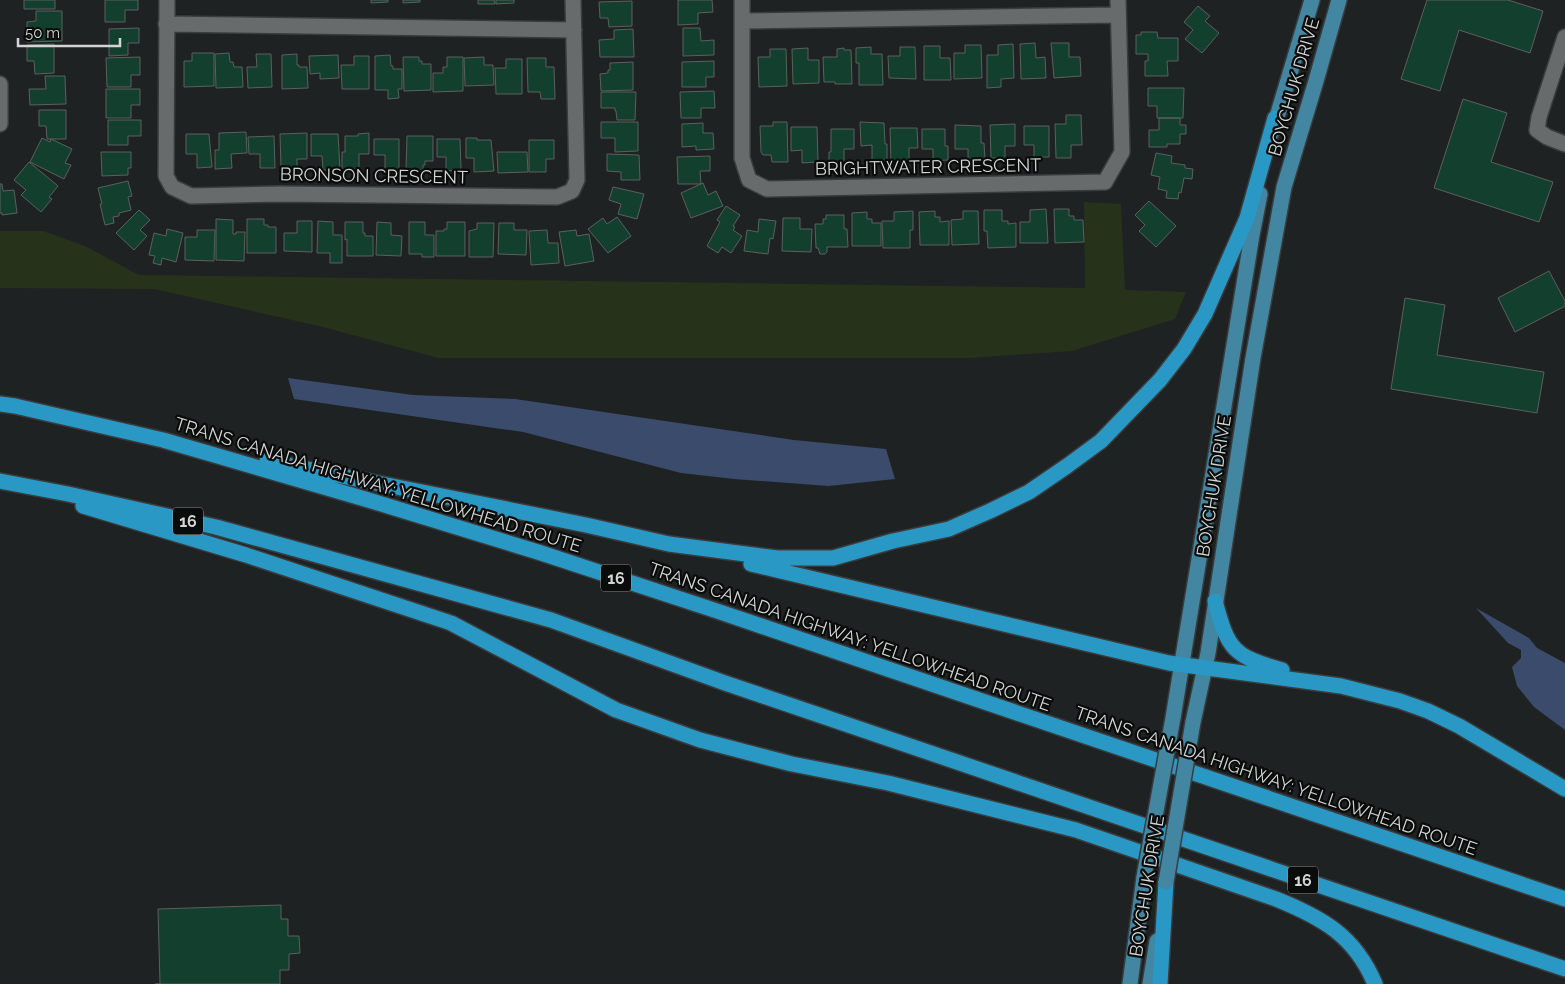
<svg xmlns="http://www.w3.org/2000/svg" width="1565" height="984" viewBox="0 0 1565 984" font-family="Raleway,sans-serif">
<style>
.green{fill:#26331a}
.water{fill:#3a4b6b}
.building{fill:#13402e;stroke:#5d5f5e}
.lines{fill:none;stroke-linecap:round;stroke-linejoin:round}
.minor-casing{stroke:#393c3c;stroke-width:18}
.major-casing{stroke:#393c3c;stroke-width:18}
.highway-casing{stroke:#393c3c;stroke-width:18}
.minor{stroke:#676b6b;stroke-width:15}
.major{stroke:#4286a1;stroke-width:15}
.highway{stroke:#2a98c5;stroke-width:15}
.major-bridge-casing{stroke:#393c3c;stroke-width:18;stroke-linecap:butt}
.major-bridge{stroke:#4286a1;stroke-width:15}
.labels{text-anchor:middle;stroke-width:4.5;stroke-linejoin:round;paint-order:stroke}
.shield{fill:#0a0b0b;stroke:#979898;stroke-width:1}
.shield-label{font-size:16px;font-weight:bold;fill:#d3d5d5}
.street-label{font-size:18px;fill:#d3d5d5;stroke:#0a0b0b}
</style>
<rect width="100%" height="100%" fill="#1f2222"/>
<path class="green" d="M1084,202L1121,204L1125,290L1186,292L1175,319L1072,351L968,358H439L319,326L154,289L0,288V231H43L85,246L139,275L1085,288Z"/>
<path class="water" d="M288,378L413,395L515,399L794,440L886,449L895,479L829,486L734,479L681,473L523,432L294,399Z
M1476,608L1529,638L1537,648L1565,663V730L1534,707L1517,686L1512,667L1521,658V650L1508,643Z"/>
<path class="building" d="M24,0H55V9H24Z
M105,0H138V10H125V22H105Z
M371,0H388V2L371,3Z
M403,0H420V2L403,3Z
M478,0H494L495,4H478Z
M496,0H514V3L496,4Z
M678,0H712L713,12L698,13V24L678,25Z
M1427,0H1508L1543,11L1530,53L1459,30L1440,91L1401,79Z
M632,1V26L609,27L608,18H600L599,2Z
M1198,6L1210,16L1205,21L1219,33L1202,53L1185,39L1193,30L1184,22Z
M36,11H62V41L27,42V22L36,21Z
M139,28V43H128V55L109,56V29Z
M683,28H700L701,41L714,40V55L683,56Z
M633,29L634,57H600L599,40L614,39V30Z
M1141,32H1157L1158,38H1178V61H1167L1168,76H1145V61H1148V54H1136V35H1141Z
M1035,43L1036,58L1045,57L1046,78L1021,79L1020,44Z
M1051,43H1069V57H1080L1081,76L1054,78Z
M54,44V73L35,74L34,61H27V45Z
M1013,44L1014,78L1001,79V87L987,88V55H998V45Z
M965,45H981L982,78L954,79V53H965Z
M924,46H940V58H950L951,80H924Z
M871,47V54H882L883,85H859V63H856V48Z
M900,47H915L916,79L889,78L888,56H900Z
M808,48V60H819V83L793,84L792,49Z
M844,48V50H851L852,84H835V82H824L823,57H837V49Z
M770,49H786L787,86L759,87L758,57H770Z
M192,53H214V86L184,87V61H192Z
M229,53L230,62H233L234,67H242L243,87L216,88L215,54Z
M256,54H271L272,87L248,88L247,67H257Z
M297,54V65H299V67H307L308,88L282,89V55Z
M338,55L339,78L320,79V73L310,74L309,56Z
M390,55L391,66H393V69H402V89H398L399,98L388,99V90H375V56Z
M354,56H369V89H342L341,65H354Z
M140,57V75H131V87H107L106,58Z
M403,57H419V61H422V64H431V90L404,91Z
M447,57H463V91L433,92V73H443V67H447Z
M484,57V65H493L494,85L465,86L464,58Z
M527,58H546V67H554L555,99H541L540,92H528Z
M506,59H522V94H496L495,68H506Z
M714,61V77H706V87H682V62Z
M633,62V90L601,91L600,74L608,73V70H610V63Z
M45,76H65L66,104L30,105L29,89H46Z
M1148,88H1184L1183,118H1157V106H1148Z
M106,89H140V105H131V118H106Z
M714,91L715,108H701V118H681L680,92Z
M601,92H636L635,120H617L616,111H615V108H601Z
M1463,99L1507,113L1491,162L1553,182L1539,222L1434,188Z
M39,110H66V139H47L46,126H39Z
M1066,115H1081L1082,145H1071V158H1056L1055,124H1066Z
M1159,118H1180V125H1186V134H1180V144H1167V147H1149V130H1159Z
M108,120H141V136H128V145H108Z
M601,122H638V151L615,152V138H601Z
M773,122H787L788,162H772L771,155H763L761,152L760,126H773Z
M860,122L884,123L885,144H887V160H872V145L861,146Z
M703,123V133H713L714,149L696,150V146L682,147V124Z
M1015,124V146H1005V158H991L990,125Z
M955,125L981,126V143H984L985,159H968V149H955Z
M1024,126H1049V157H1034V145H1024Z
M791,127H817L818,162L802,163V150L791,151Z
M890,128H917L918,148H909V162H891Z
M831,129H854V149H844V162H829V152H831Z
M922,129H945V146H948V160L933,161V149H922Z
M246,132L247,153L231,154L232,168L215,169V150H219V133Z
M307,133V159H297V168H281L280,134Z
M369,133V154H359V169H342V152H345V136H358V134Z
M186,134H209L212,167L197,168V154H186Z
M311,134H338L340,170H323L322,156H311Z
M274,136L275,168H260V154H249L248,137Z
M407,136H433V161H425V165H423V170H406Z
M42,138L50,142L51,139L72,149L65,163L71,165L64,179L30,162Z
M466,138H477V140H491L494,171L474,172V158H466Z
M374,139H399V170H385V155H374Z
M437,139H460L461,170L446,171V157H437Z
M529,140H554V159H546V172H529Z
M101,152H131V168H128V175L102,176Z
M497,152H527L528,172L498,173Z
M1156,153L1172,156L1171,163L1185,165V168L1193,169L1192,179L1184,178L1181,193L1179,192L1178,199L1166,198L1167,191L1158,189L1160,177L1151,175Z
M607,154L639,155L640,180H621V172L607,171Z
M710,156V171H700L701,184H678L677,157Z
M29,162L58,186L49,197L52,199L41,212L21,195L26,190L14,180Z
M128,181L132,196L128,197L131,210L119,213V216L113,217L114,223L105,225L100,204H102L98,188Z
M703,183L708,195L716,191L723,206L691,218L681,193Z
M0,184H2L3,191L14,190L17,213L2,215V213H0Z
M613,187L644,194L637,219L618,214L621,204L609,200Z
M1149,201L1176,226L1156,247L1139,231L1145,225L1135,215Z
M726,206L740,215L733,226L735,227L733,230L742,236L731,253L722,247L718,253L707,246L720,222L717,220Z
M1046,209L1048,243H1020V222H1030V210Z
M1054,209H1069V216H1074V220H1083L1084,242L1055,243Z
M139,210L150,220L140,230L147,236L134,250L116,233Z
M984,210H1002V221H1008V224L1016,223V247L988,248L987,231H984Z
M913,211V230H910V248H883L882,221H894V212Z
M935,211V217H940V222L949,221V245H920L919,212Z
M963,211H978L979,244L952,245L951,220L963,219Z
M867,212V219H872V223H881V246H852V213Z
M826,215H844V229H847L848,247H827V252L825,254H820L818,248H816L815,224H823V219H826Z
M617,217L631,236L608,253L588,229L603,218L607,224Z
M783,218H800V229H812L811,252L782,251Z
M216,219L233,220V234H236V232H245L244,261L216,260Z
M247,219H264V225H268V227H276V253H247Z
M759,219L776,221L773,239L770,238L768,254L744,251L747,230L758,232Z
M297,221H312V252L284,251V233H297Z
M318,221L333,222V235H342V263H330V253H317Z
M345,222H363V233H365V236H373V256H347V239L345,240Z
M377,222L391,223V235L402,236L401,256L376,255Z
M409,222H425V235H434V257H422V254H409Z
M447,222H465V256H436V231H444V229H447Z
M477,223H494L493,257H469V231L477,229Z
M499,223H514V230H527L526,255L498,254Z
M167,229L183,233L176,262L162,258L161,265L153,263L155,256L149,255L154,233L166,236Z
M197,230H215L214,261L185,260V237H197Z
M547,230L548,243H558L559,263L531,265L529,231Z
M576,230L577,236L589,234L594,261L565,266L559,232Z
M1549,271L1565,301V306L1515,332L1498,298Z
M1405,298L1445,305L1437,355L1544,372L1537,413L1391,389Z
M281,905V919H288V936H299L300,953L289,954V970H280V984H155H160L158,909Z"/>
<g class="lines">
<g class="minor-casing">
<path id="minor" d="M167,0L166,176L172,187L191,196L280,194L557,197L572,191L577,180L573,0
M742,0V158L749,180L767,189L1105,182L1122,152L1118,0
M742,21L1117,15
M166,24L574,30
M1565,37L1539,117L1537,130L1547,137L1565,144
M0,84V124"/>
</g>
<g class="major-casing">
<path id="major" d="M1273,130L1312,0
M1173,718L1252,235L1260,194
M1193,722L1208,653L1253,358L1284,187L1316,81L1339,0
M1130,984L1144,877
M1150,984L1157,941"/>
</g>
<g class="highway-casing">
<path id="highway" d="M0,404L15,406L163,440L365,499L538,552L717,611L1565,899
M267,461L586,525L669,544L777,558H833L893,541L949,529L990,511L1029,492L1067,466L1101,441L1160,380L1184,349L1205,314L1247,218L1275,118
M0,481L68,494L216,527L551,620L725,683L1565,969
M83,506L246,555L451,623L616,710L700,740L792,764L888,783L1076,830L1276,899C1323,918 1355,936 1375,984
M751,564L1169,663L1341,686L1400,701L1428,711L1459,726L1565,789
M1215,601C1228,650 1233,656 1282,670
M1160,984L1166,882"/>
</g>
<use href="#minor" class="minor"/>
<use href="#major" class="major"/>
<use href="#highway" class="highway"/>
<g class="major-bridge-casing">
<path id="major-bridge" d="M1144,877L1173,718
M1166,882L1193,722"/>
</g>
<use href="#major-bridge" class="major-bridge"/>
</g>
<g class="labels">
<g class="shield">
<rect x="173" y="507.5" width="30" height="27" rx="4"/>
<rect x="601" y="564.5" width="30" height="27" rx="4"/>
<rect x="1288" y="866.5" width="30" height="27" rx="4"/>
</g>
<g class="shield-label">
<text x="188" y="527">16</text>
<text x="616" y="584">16</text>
<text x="1303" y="886">16</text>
</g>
<g class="street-label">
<text transform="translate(1294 87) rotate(-74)" y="6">BOYCHUK DRIVE</text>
<text transform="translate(928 167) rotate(-1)" y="6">BRIGHTWATER CRESCENT</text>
<text transform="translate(374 176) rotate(1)" y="6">BRONSON CRESCENT</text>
<text transform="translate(378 485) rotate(17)" y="6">TRANS CANADA HIGHWAY: YELLOWHEAD ROUTE</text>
<text transform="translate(1214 486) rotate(-81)" y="6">BOYCHUK DRIVE</text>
<text transform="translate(850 637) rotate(19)" y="6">TRANS CANADA HIGHWAY: YELLOWHEAD ROUTE</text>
<text transform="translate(1276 781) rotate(19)" y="6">TRANS CANADA HIGHWAY: YELLOWHEAD ROUTE</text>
<text transform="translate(1147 886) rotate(-81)" y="6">BOYCHUK DRIVE</text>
</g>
</g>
<path d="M18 38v8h102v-8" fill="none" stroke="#d3d5d5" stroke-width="2.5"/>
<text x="25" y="38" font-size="15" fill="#d3d5d5" stroke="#0a0b0b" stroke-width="4" paint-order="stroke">50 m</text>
</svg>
